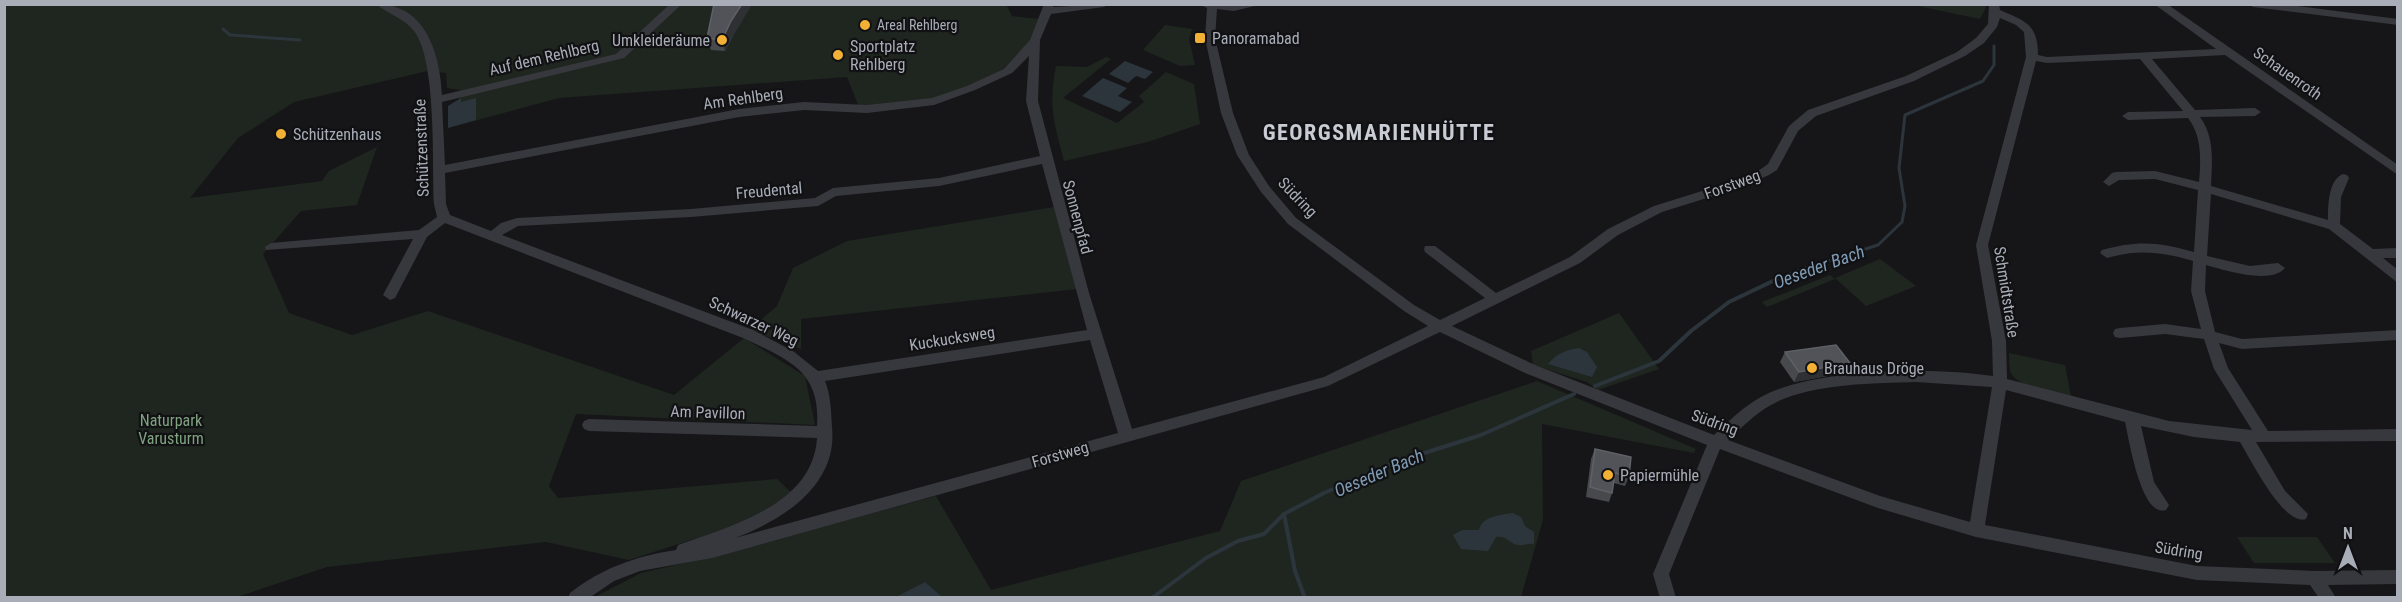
<svg xmlns="http://www.w3.org/2000/svg" width="2402" height="602" viewBox="0 0 2402 602" font-family="'Roboto Condensed',sans-serif">
<style>
.green{fill:#1e261f}
.water{fill:#2c353c}
.lines{fill:none;stroke-linecap:round;stroke-linejoin:round}
.stream-far1{stroke:#2c353c;stroke-width:3}
.stream{stroke:#2c353c;stroke-width:4}
.street{fill:#37383d;fill-rule:evenodd}
.wall{fill:#47494d}
.shaded-wall{fill:#2f3033}
.building{fill:#525359;stroke:#5f6168;stroke-width:1.5}
.poi-dot{fill:#f2b134;stroke:#111113;stroke-width:2}
.labels{text-anchor:middle;stroke-width:4.5;stroke-linejoin:round;paint-order:stroke}
.far-poi-label{font-size:14px;fill:#a8adb8;stroke:#111113;text-anchor:start}
.poi-label{font-size:16px;fill:#a8adb8;stroke:#111113;text-anchor:start}
.street-label{font-size:16px;fill:#a8adb8;stroke:#111113}
.park-label{font-size:16px;fill:#7fa381;stroke:#111113}
.water-label{font-size:18px;font-style:italic;fill:#7f9bb3;stroke:#111113}
.district-label{font-size:22px;font-weight:bold;letter-spacing:1.5px;fill:#c9ccd4;stroke:#111113}
</style>
<rect width="100%" height="100%" fill="#161618"/>
<path class="green" d="M1006,4L1012,16L1039,19L1035,40L1008,71L934,101L859,107L847,77L559,98L448,128V106L461,98L460,90L447,88L446,73L428,71L294,102L238,138L190,198L322,181L329,171L377,147L357,205L301,211L263,254L289,313L352,335L428,311L674,395L744,338L805,376L815,425L576,414L549,486L558,498L777,479L794,495L762,517L629,560L546,542L327,567L237,597L5,598L4,5Z
M1984,4L1986,7L1980,19L1913,5Z
M1165,25L1192,29L1189,39L1195,65L1180,66L1143,50Z
M1106,57L1111,59L1063,98L1117,123L1144,102L1139,96L1166,72L1194,84L1200,124L1148,142L1064,161C1054,123 1048,105 1056,66L1087,67Z
M1054,207L1077,289L801,319V349L749,330L777,306L793,268L847,241Z
M1880,259L1916,286L1866,306L1835,278Z
M1830,275L1835,279L1767,307L1762,302Z
M1619,313L1659,369L1598,390L1587,382L1533,365L1531,351Z
M2009,353L2065,365L2071,396C2056,393 2018,388 2011,373C2009,368 2009,359 2009,353Z
M1537,381L1696,449L1694,453L1542,424L1543,520L1521,597L942,598L925,582L896,598H593L641,573L711,557L936,496L991,590L1220,531L1241,481Z
M2237,537H2317L2335,563H2254Z"/>
<path class="water" d="M1125,61L1153,72L1145,79L1136,76L1128,83L1109,74Z
M1103,78L1127,88L1118,96L1132,102L1120,112L1082,96Z
M461,98V102L476,98V120L448,128V106Z
M1579,348L1587,352L1597,367L1592,377L1548,364C1557,353 1566,350 1579,348Z
M1513,513L1521,517L1525,526L1534,532V544C1527,543 1521,547 1514,544C1507,540 1505,536 1496,537L1488,551L1461,549L1453,535L1462,530H1479C1482,516 1501,515 1513,513Z
M925,582L942,597H896Z"/>
<g class="lines">
<path class="stream-far1" d="M223,29L230,35L300,40
M1806,268L1878,245L1902,222L1905,206L1899,168L1905,115L1983,81L1994,65V46"/>
<path class="stream" d="M1595,386L1659,361L1691,331L1729,302L1775,280L1810,267
M1152,598L1206,558L1238,541L1264,534L1284,514
M1305,598L1295,571L1284,514L1324,493L1396,462L1481,435L1574,394"/>
<path class="street" d="M376,4C426,4 440,54 442,95L616,54L670,4H682L624,58L442,102L445,165L739,109L804,102L867,105L932,98L967,86L1004,69L1030,40L1044,4H1054L1053,7L1109,4L1104,7L1051,14L1040,40L1038,101L1089,293L1132,429L1324,377L1428,326L1404,311L1288,224L1261,192L1237,155L1221,113L1205,38L1207,8L1198,4H1263L1234,11L1217,9L1215,38L1233,113L1249,155L1269,186L1296,218L1414,305L1440,320L1485,298L1425,252L1424,249L1425,246H1435L1496,293L1570,257L1608,229L1654,206L1734,181L1761,169L1768,164L1789,126L1808,110L1906,76L1957,52L1976,38L1988,24L1989,4H1999L2000,10C2025,21 2038,24 2038,55L2047,57L2216,49L2154,4H2167L2398,165V175L2225,55L2152,59L2195,110L2255,108L2261,112L2255,116L2200,117C2215,137 2212,163 2211,186L2328,220C2328,206 2328,180 2343,174L2347,175L2349,178L2341,197L2340,224L2373,249L2398,248V258H2383L2398,270V283L2329,229L2211,194L2207,256L2250,266L2278,263L2285,268C2271,285 2224,270 2206,265L2205,291L2215,332L2242,339L2398,330V340L2242,349L2219,343L2228,368L2268,431L2398,429V441L2256,442L2285,491L2308,514L2306,519C2283,526 2250,458 2240,442L2194,437L2141,426L2154,482L2169,505L2166,510C2141,518 2129,439 2125,422L2006,390L1985,525L2197,566L2315,571L2398,570V584L2328,585L2336,598H2319L2310,585L2197,580L1976,537L1878,508L1720,449L1669,574L1676,598H1660L1653,574L1707,445L1525,373L1440,332L1328,386L712,558L640,571L614,581L589,598H568L570,593C602,568 636,556 676,550L678,545C731,526 813,505 817,438L589,431L584,429L582,425L584,421L589,419L817,426C821,370 787,359 743,338L445,223L427,237L395,298L390,300L383,295L413,239L266,250L265,247L271,243L419,230L437,217L434,204C432,163 437,61 414,31C404,18 388,14 376,4ZM2000,18L2016,25L2024,32L2026,57L1976,245L1992,341L1993,376C1934,367 1813,368 1761,397C1744,406 1728,422 1714,435L1535,365L1452,326L1580,263L1618,235L1662,212L1742,187L1769,175L1777,170L1798,131L1816,116L1914,81L1965,56L1984,43L1997,27ZM1029,56L1026,101L1040,156L939,178L833,188L815,198L691,209L517,218L501,223L491,231L450,215L446,204L445,173L739,117L804,110L867,113L934,105L975,90L1012,73ZM2140,59L2183,111L2128,112L2122,116L2128,120L2188,118C2202,136 2201,160 2199,182L2155,171L2116,172L2112,173L2103,182L2109,186L2119,180L2155,179L2198,190L2194,252C2160,242 2137,240 2102,250L2100,253L2107,258C2138,249 2163,252 2193,261L2191,291L2201,329L2165,324L2120,328L2115,329L2113,333L2115,337L2120,338L2165,334L2204,339L2214,369L2252,430L2169,421L2007,379L2006,341L1988,245L2036,61L2047,63ZM1042,164L1087,330L818,371L793,351L753,330L502,235L518,226L691,217L818,206L836,196L939,186ZM1090,340L1118,433L735,538C783,520 838,485 832,427C831,411 831,396 825,381ZM1916,382L1992,387L1970,522L1880,496L1728,440C1741,428 1755,414 1771,405C1807,384 1874,383 1916,382Z
M2248,4H2283L2398,19V25L2253,7Z"/>
</g>
<path class="wall" d="M714,4H752L735,32L725,51L711,50L707,38Z
M1785,352L1850,363L1844,373L1794,382L1780,362Z
M1595,449L1629,476L1625,486L1614,483L1612,493L1609,502L1586,497L1591,459Z"/>
<path class="shaded-wall" d="M742,4H752L735,32L725,51L722,40L731,21Z
M1850,363L1844,373L1794,382L1799,372Z"/>
<path class="building" d="M714,4H742L731,21L722,40L707,38Z
M1836,345L1850,363L1799,372L1785,352Z
M1595,449L1631,457L1629,476L1615,473L1612,493L1590,487Z"/>
<g class="poi-dot">
<circle cx="865" cy="25" r="6"/>
<rect x="1194" y="32" width="12" height="12" rx="3"/>
<circle cx="722" cy="40" r="6"/>
<circle cx="838" cy="55" r="6"/>
<circle cx="281" cy="134" r="6"/>
<circle cx="1812" cy="368" r="6"/>
<circle cx="1608" cy="475" r="6"/>
</g>
<g class="labels">
<g class="far-poi-label">
<text x="877" y="30">Areal Rehlberg</text>
</g>
<g class="poi-label">
<text x="1212" y="44">Panoramabad</text>
<text x="710" y="46" text-anchor="end">Umkleideräume</text>
<text x="850" y="52">Sportplatz<tspan x="850" dy="18">Rehlberg</tspan></text>
<text x="293" y="140">Schützenhaus</text>
<text x="1824" y="374">Brauhaus Dröge</text>
<text x="1620" y="481">Papiermühle</text>
</g>
<g class="street-label">
<text transform="translate(544 57) rotate(-13)" y="6">Auf dem Rehlberg</text>
<text transform="translate(2288 73) rotate(35)" y="6">Schauenroth</text>
<text transform="translate(743 98) rotate(-8)" y="6">Am Rehlberg</text>
<text transform="translate(421 148) rotate(-92)" y="6">Schützenstraße</text>
<text transform="translate(1732 184) rotate(-20)" y="6">Forstweg</text>
<text transform="translate(769 190) rotate(-5)" y="6">Freudental</text>
<text transform="translate(1298 197) rotate(46)" y="6">Südring</text>
<text transform="translate(1078 217) rotate(75)" y="6">Sonnenpfad</text>
<text transform="translate(2007 292) rotate(81)" y="6">Schmidtstraße</text>
<text transform="translate(754 321) rotate(25)" y="6">Schwarzer Weg</text>
<text transform="translate(952 338) rotate(-9)" y="6">Kuckucksweg</text>
<text transform="translate(708 412) rotate(2)" y="6">Am Pavillon</text>
<text transform="translate(1715 422) rotate(20)" y="6">Südring</text>
<text transform="translate(1060 454) rotate(-16)" y="6">Forstweg</text>
<text transform="translate(2179 550) rotate(9)" y="6">Südring</text>
</g>
<g class="park-label">
<text x="171" y="426">Naturpark<tspan x="171" dy="18">Varusturm</tspan></text>
</g>
<g class="water-label">
<text transform="translate(1819 267) rotate(-20)" y="6">Oeseder Bach</text>
<text transform="translate(1379 473) rotate(-23)" y="6">Oeseder Bach</text>
</g>
<g class="district-label">
<text x="1379" y="140">GEORGSMARIENHÜTTE</text>
</g>
</g>
<rect width="2402" height="602" fill="none" stroke="#a8adb8" stroke-width="12"/>
<g transform="translate(2348 548)" stroke="#111113" stroke-width="4.5" paint-order="stroke">
<path d="M0-4.5L10 22L0 15L-10 22Z" fill="#a8adb8"/>
<text y="-9" font-size="16" font-weight="bold" text-anchor="middle" fill="#a8adb8">N</text>
</g>
</svg>
